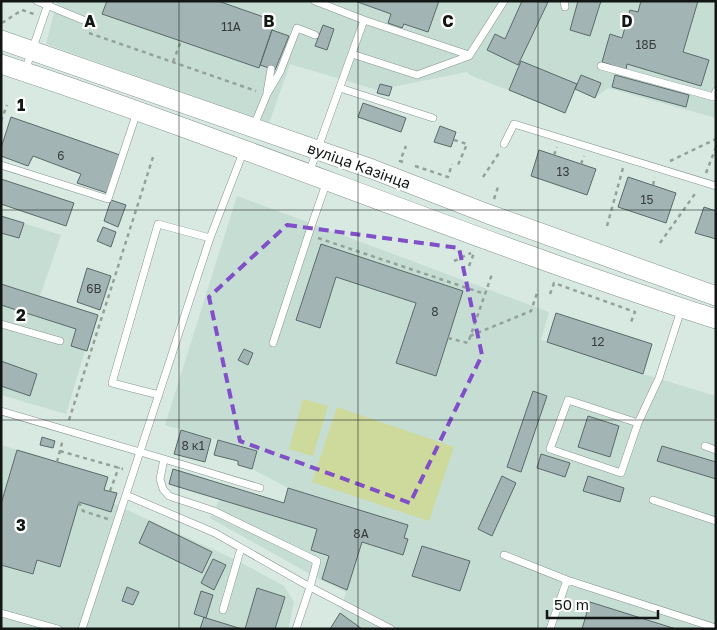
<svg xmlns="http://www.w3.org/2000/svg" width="717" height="630" viewBox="0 0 717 630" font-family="'Golos Text',sans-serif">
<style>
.built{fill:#c5ddd3}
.green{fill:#ced99c}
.building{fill:#a2b4b3;stroke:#5a6a6a}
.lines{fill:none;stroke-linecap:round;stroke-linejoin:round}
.lane-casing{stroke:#85948e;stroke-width:8}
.secondary-casing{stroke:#85948e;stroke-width:20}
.path{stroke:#94a19b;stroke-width:2.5;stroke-dasharray:4 4;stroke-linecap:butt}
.lane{stroke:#fff;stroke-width:7}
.secondary{stroke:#fff;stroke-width:19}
.marked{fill:none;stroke:#814fc8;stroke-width:4;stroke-dasharray:10 6;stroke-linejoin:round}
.grid{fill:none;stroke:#121715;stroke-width:1;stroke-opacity:0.55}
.labels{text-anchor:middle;stroke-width:4.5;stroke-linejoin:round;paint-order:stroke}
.number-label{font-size:12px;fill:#363e3c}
.street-label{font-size:15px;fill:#121715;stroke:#fff}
.grid-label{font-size:16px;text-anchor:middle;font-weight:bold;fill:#121715;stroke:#fff;stroke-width:4.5;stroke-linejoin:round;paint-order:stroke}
</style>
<rect width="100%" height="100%" fill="#d8e9e2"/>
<path class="built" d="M57,1H716V118L608,88L595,98L575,89L565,113L470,75L467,72L392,87L389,96L377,93V90L290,64L269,123L46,44Z
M237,196L549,312L541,340L547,342L556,313L652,344L643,374L716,396V629H330L340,613L346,592L319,579L210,518L220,499L169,484L173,469L284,503L288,488L252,469L257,451L165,425Z
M1,216L61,235L40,296L98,315L87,351H85L66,414L1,395Z
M1,445L108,477L104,489L117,493L114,504L238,561L284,586L294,602L288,629H1Z"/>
<path class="green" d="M303,399L328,406L313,456L289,449Z
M337,407L454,447L429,521L312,482Z"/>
<path class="building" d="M107,1H218L275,21L259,68L102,14Z
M355,1H439L428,32L404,24L402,28L388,23L391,14Z
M522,1L548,2L518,65L487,50L495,34L505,39Z
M578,1H601L590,36L570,30Z
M641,1H698L683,52L709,60L701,86L627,64L626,70L602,62L610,34L622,38L630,10L638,12Z
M323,25L334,29L327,50L315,46Z
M272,30L289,36L275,70L260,65Z
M521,61L577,84L565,113L509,90Z
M581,75L601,83L595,98L575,89Z
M615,75L689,95L686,107L612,87Z
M380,84L392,87L389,96L377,93Z
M363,103L406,118L401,132L358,117Z
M11,117L120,155L107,193L77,183L81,174L33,156L28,166L1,156V148Z
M440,126L456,132L451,147L434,142Z
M539,150L596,169L587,195L531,176Z
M628,177L676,193L666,223L618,207Z
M1,179L74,203L66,226L1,204Z
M111,200L126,205L118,227L104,221Z
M704,207L716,211V239L695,233Z
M1,216L24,223L19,238L1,233Z
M103,227L116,232L111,247L97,241Z
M321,244L463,291L436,376L396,363L416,303L336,277L320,328L296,320Z
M87,268L111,276L100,310L77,302Z
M1,284L98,315L87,351L71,346L76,329L1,305Z
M556,313L652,344L643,374L547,342Z
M244,349L253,353L248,365L238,360Z
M1,361L37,374L30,396L1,386Z
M533,391L547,396L521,472L507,467Z
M588,416L619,426L610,457L578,447Z
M181,430L211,439L205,462L174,454Z
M42,437L55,441L53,448L40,445Z
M218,440L257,451L252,469L238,465V461L214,455Z
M662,446L716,462V479L657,461Z
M17,450L108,477L104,490L117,493L111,512L79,502L60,567L37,560L33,574L1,565V504Z
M541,454L570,463L565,477L537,468Z
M173,469L284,503L288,488L408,525L404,538L408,539L403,555L362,542L347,590L322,579L329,556L311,550L317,529L169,484Z
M502,476L516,483L492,536L478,529Z
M588,476L624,488L620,502L583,491Z
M149,521L212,552L202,573L139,543Z
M422,546L470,561L460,591L412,576Z
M213,559L226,565L214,590L201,583Z
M127,587L139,592L133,605L122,601Z
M257,588L285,597L275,629H245Z
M201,591L213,595L206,618L194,614Z
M590,602L676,629H582Z
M340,613L362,629H330Z
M204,617L206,618L242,629H200Z"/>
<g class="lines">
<g class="lane-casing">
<path id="lane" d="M37,1L88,22
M564,1L565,7
M364,20L469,55
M352,54L417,75L469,56L504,1
M601,66L714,97L716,91
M25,71L49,1
M340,88L433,118
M267,92L271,69
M253,128L267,94L280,72L297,28L315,35
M504,144L514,124L716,186
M1,165L108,199L137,112
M309,173L364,20L315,1
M1,324L60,341
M273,343L312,224L327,181
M159,395L112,383L158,224L210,238
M1,411L164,459L160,479L163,489L169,496L214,511L317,561L310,587L391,629
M638,423L568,400L550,449L621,473L638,423L659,378L681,310
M705,446L716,450
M164,459L260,488
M126,495L215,533L310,587L296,629
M653,500L716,521
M504,555L567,580L716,628
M223,610L241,548
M1,613L58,629
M82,629L210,238L244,150
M550,629L567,580"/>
</g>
<g class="secondary-casing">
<path id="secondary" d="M1,40L372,169L488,214L716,296
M1,64C241,143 475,242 716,319"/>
</g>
<path class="path" d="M2,23L22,10L34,14
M89,33L256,91
M173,62L181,41
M1,121L7,105
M454,140L467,144L458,165
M554,155L557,147
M670,161L716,139
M403,162L400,161L406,146
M581,164L584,156
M415,166L448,177L452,164
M706,173L716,147
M483,177L499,153
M653,185L655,177
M494,199L499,184
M607,226L623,168
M318,238L485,294
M660,243L697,191
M454,261L471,253
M469,266L474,253
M550,294L554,283L635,312L631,322
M470,336L531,311L538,290
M448,338L468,343L492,274
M69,420L153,157
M60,451L123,469
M57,462L63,439
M110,491L119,467
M79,502L83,511L108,519"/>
<use href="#lane" class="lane"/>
<use href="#secondary" class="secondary"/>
</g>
<path class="marked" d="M287,225L459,248L482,355L410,503L240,441L209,297Z"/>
<path class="grid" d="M179,1V629M358,1V629M538,1V629M1,210H716M1,420H716"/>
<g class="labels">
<g class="number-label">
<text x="231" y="31">11А</text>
<text x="646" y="49">18Б</text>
<text x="61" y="160">6</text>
<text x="563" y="176">13</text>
<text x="647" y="204">15</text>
<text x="94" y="293">6В</text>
<text x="435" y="316">8</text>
<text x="598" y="346">12</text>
<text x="193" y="450">8 к1</text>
<text x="361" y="538">8А</text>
</g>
<g class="street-label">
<text transform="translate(359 166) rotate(20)" y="5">вуліца Казінца</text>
</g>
</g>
<g class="grid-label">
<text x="90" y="27">A</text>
<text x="269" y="27">B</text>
<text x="448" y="27">C</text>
<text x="627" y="27">D</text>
<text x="21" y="111">1</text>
<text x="21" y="321">2</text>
<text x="21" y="531">3</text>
</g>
<rect width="717" height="630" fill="none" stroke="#121715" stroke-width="5"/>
<path d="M547 610v8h111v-8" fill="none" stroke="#121715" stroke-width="2.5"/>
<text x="554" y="610" font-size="15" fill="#121715" stroke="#ffffff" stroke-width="4" paint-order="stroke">50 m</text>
</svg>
